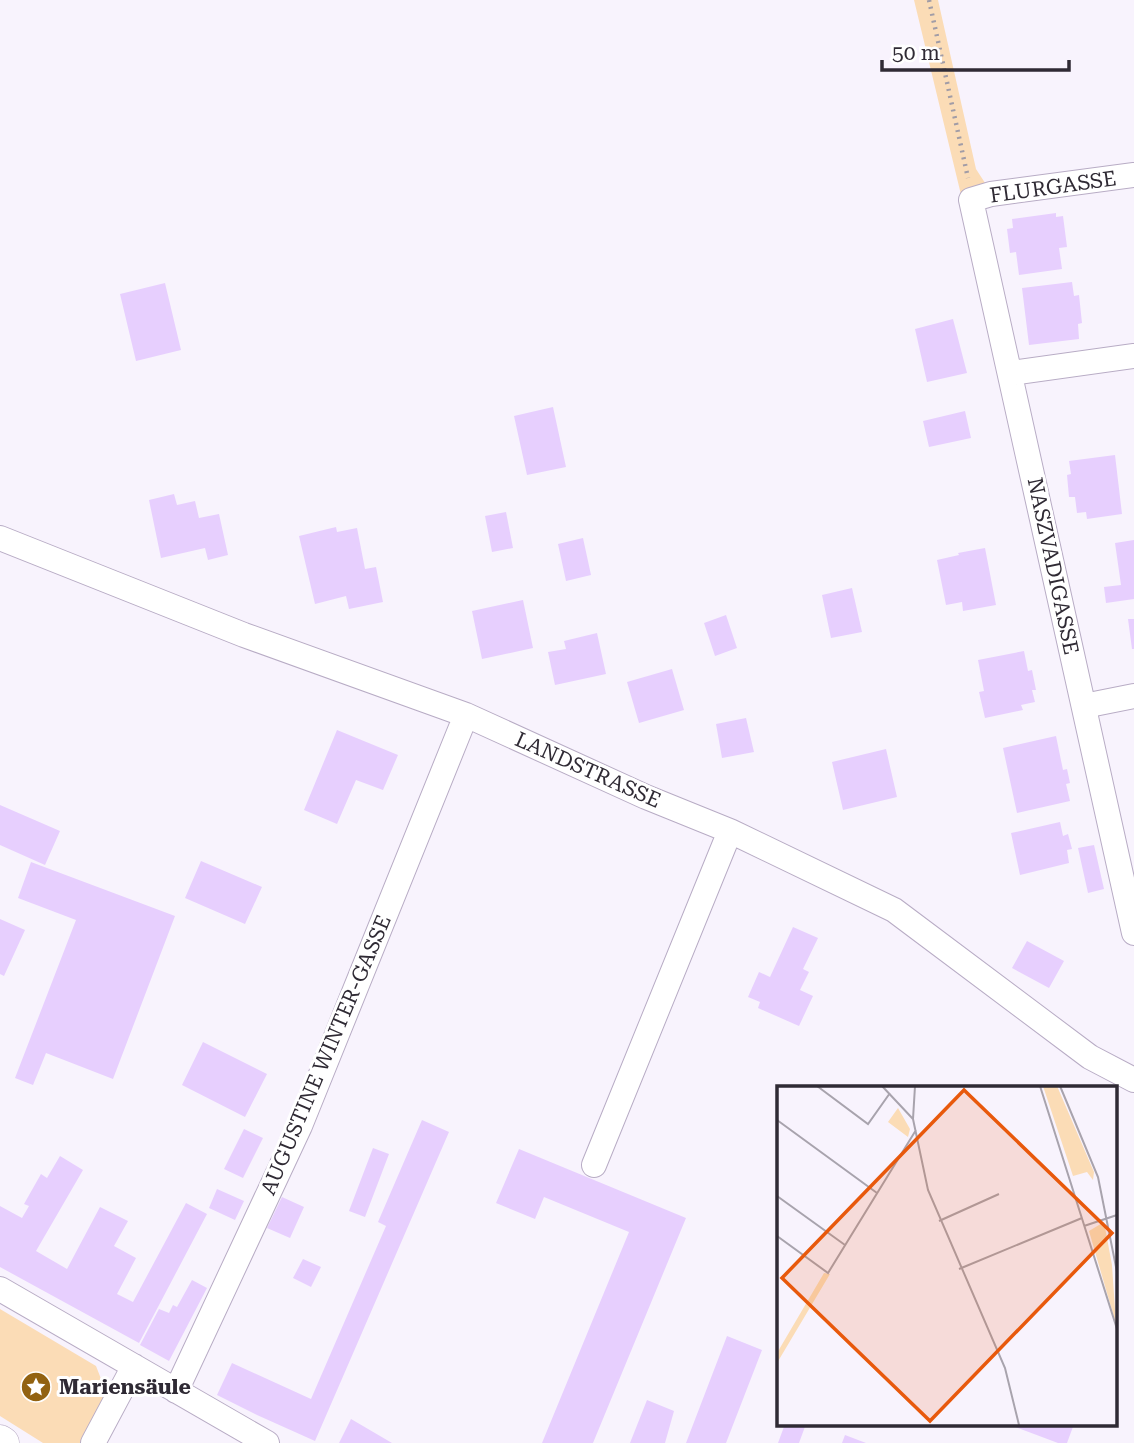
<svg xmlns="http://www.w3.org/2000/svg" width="1134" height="1443" viewBox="0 0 1134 1443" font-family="'Roboto Serif',serif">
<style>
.green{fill:#fbdcb6}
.building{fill:#e7cffe}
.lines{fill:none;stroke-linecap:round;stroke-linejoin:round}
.minor-casing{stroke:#b8acc5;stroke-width:26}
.tertiary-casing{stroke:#b8acc5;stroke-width:33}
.path{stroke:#a19ca6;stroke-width:4.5;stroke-dasharray:2 5;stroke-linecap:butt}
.minor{stroke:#fff;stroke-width:24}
.tertiary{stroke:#fff;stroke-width:32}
.labels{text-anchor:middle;stroke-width:6;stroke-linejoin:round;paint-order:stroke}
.street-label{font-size:21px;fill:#2f2a34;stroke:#fff}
.poi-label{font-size:21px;font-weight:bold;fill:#2f2a34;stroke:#fff;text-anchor:start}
.inset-road{fill:none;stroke:#a8a3ad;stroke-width:2}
.view{fill:#e8590c;fill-opacity:0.15;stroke:#e8590c;stroke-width:3.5}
.inset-edge{fill:none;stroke:#2f2a34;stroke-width:3.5}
</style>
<rect width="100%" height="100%" fill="#f8f3fd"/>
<path class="green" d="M914,0H938L976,169L987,186L963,203Z
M0,1309L96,1366L103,1384V1406L81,1443H43L0,1416Z"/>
<path class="building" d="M1056,213V217L1063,216L1067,247L1059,248L1062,269L1019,275L1016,252L1010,253L1007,229L1013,228L1012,219Z
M1072,282L1074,296L1079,295L1082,323L1078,324L1079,339L1029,345L1022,288Z
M165,283L181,350L136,361L120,294Z
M953,319L967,373L927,382L915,329Z
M553,407L566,467L527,475L514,416Z
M965,411L971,438L929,447L923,421Z
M1115,455L1122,514L1087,519L1086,512L1077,513L1075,497H1069L1067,475L1071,474L1069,461Z
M174,494L177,505L195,501L199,518L219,514L228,555L208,560L205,548L161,558L149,500Z
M506,512L513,548L492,552L485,516Z
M336,527L337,532L357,528L365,569L376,567L383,602L349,609L346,596L315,604L299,536Z
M583,538L591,575L566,581L558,544Z
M1134,540V599L1106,603L1104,587L1121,585L1115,543Z
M985,548L996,605L963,611L962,602L946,605L937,560L959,555L958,553Z
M852,588L862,632L831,638L822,595Z
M523,600L533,648L482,659L472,611Z
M726,615L737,648L715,656L704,623Z
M1128,619H1134V649H1132Z
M597,633L606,674L555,685L548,652L566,649L564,641Z
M1024,651L1028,671L1032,670L1036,690H1032L1035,702L1021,705L1023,710L985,718L979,692L984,691L978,660Z
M672,669L684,710L639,723L627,682Z
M746,718L754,752L722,758L716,724Z
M337,730L398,755L383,790L356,780L337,824L304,810Z
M1056,736L1063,770L1067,769L1070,783L1066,784L1070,801L1017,813L1003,748Z
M886,749L897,797L843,810L832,762Z
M0,805L60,831L45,865L0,845Z
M1060,822L1063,836L1068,834L1072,849L1067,850L1069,863L1020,875L1011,833Z
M1094,845L1104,889L1088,893L1078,848Z
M201,861L262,887L245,924L185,898Z
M31,862L175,916L113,1079L46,1053L33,1085L15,1078L76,920L18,898Z
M0,919L25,930L4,976L0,974Z
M793,927L818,938L803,969L809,972L800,990L813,996L799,1026L758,1008L760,1002L748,997L759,972L770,977Z
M1027,941L1064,961L1049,988L1012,968Z
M203,1042L267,1074L245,1117L182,1085Z
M422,1120L449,1132L315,1441L257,1415L217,1395L232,1363L311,1399L386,1226L378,1222Z
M244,1129L263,1138L243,1178L224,1169Z
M373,1148L389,1154L365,1217L349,1211Z
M519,1149L686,1218L593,1443H542L629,1232L544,1197L535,1219L496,1203Z
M60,1156L83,1170L36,1251L67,1269L100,1207L128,1221L114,1246L136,1258L117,1294L133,1302L186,1203L207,1214L139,1343L0,1267V1206L22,1218L29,1206L24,1204L41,1174L47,1178Z
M217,1189L244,1201L235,1220L209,1208Z
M282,1197L304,1207L290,1238L267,1228Z
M303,1259L321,1267L311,1287L293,1278Z
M192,1280L207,1288L169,1361L140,1345L159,1309L169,1313L173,1305L177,1307Z
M727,1336L762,1350L726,1443H686Z
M647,1400L674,1411L665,1443H630Z
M351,1419L392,1443H339Z
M785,1424H806L799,1443H778Z
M1007,1424H1074L1067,1443H1058Z
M845,1435L866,1443H842Z"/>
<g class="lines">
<g class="minor-casing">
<path id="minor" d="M1134,175L991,194L971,200L1134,933
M1011,373L1134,356
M0,538L244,635L466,715L646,797L730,831L894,910L1090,1057L1134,1080
M1084,706L1134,696
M594,1165L730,831
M0,1289L267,1443
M176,1391L300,1126L466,715
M93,1443L134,1366"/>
</g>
<g class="tertiary-casing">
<path id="tertiary" d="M0,1441L3,1443"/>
</g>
<path class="path" d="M929,0L968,178"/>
<use href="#minor" class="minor"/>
<use href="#tertiary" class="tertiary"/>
</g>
<defs>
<g id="sight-disc" transform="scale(1.575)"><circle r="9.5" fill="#926211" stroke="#fff"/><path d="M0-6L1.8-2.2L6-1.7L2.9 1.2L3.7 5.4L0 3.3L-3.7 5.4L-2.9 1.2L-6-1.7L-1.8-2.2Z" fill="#fff"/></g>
</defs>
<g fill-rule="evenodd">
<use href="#sight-disc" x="36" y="1387"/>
</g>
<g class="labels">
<g class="street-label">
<text transform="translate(1053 187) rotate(-8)" y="7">FLURGASSE</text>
<text transform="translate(1053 566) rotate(78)" y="7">NASZVADIGASSE</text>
<text transform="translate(588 770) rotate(24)" y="7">LANDSTRASSE</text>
<text transform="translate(326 1055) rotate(-67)" y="7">AUGUSTINE WINTER-GASSE</text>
</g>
<g class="poi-label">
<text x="59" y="1394">Mariensäule</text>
</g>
</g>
<g transform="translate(777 1086)">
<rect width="340" height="340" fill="#f8f3fd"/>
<path d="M266,0H280L317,86L316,94L310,86L296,90ZM121,22L133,43L131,51L111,36ZM327,136L335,179L339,238L312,145ZM47,187L53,188L0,277V267Z" fill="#fbdcb6"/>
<path class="inset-road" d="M40,0L91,38L113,7M105,0L136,33L151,104L228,282L242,339M263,0L340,243M283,0L321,91L340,186M136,33L138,0M0,34L100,107M0,110L68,159M162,135L222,108M307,140L340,129M0,150L51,187L139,44M182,183L305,132"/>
<path class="view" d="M187,4L335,147L153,335L5,192Z"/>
<rect width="340" height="340" class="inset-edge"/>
</g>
<path d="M882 60v10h187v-10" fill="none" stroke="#2f2a34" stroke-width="3.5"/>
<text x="892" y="60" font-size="21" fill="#2f2a34" stroke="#ffffff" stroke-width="5" paint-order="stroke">50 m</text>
</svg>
